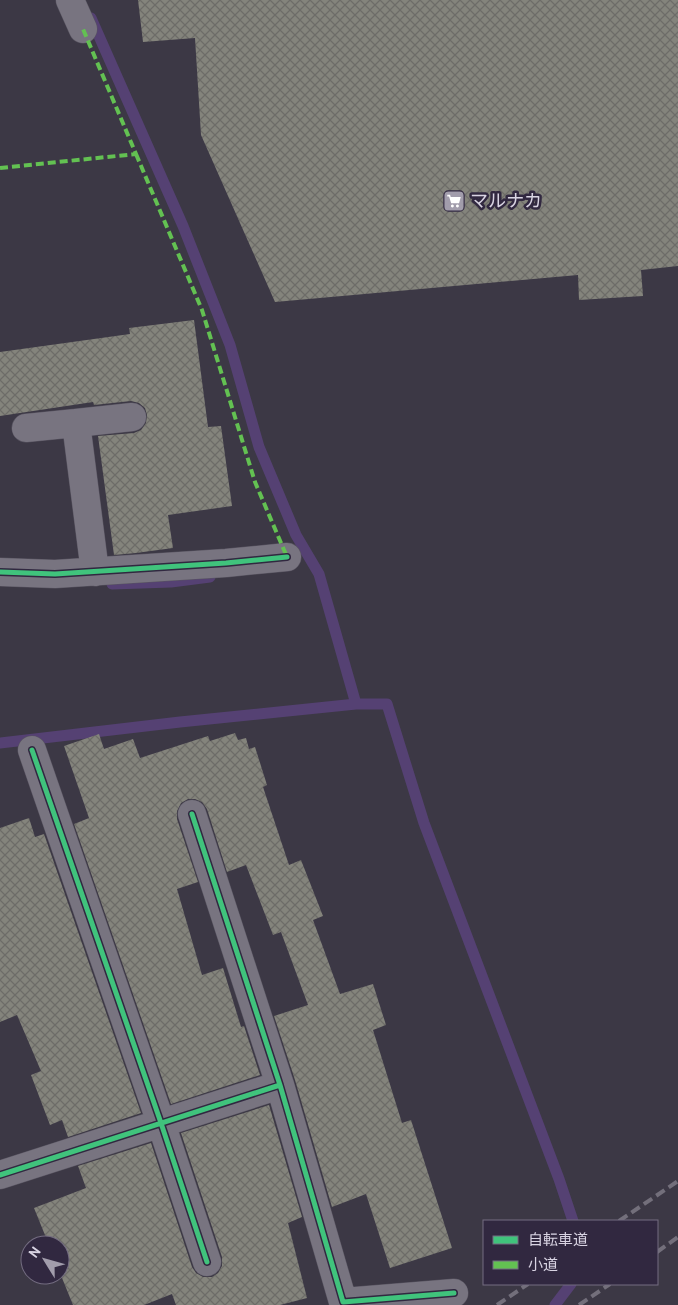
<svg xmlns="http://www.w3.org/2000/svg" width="678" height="1305" viewBox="0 0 678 1305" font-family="'PT Sans','Noto Sans JP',sans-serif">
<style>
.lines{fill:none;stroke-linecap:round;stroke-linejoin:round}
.stream{stroke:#554173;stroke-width:11}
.building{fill:url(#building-cross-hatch)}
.minor-casing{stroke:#585460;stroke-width:29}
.minor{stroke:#787480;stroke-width:28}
.rail{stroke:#736f7b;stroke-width:4;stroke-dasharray:10 5;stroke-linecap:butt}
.quiet{stroke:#63c152;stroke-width:4;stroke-dasharray:8 4;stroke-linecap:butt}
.cycleway-casing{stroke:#312840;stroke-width:8}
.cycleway{stroke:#40c37c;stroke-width:5}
.labels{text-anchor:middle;stroke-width:5;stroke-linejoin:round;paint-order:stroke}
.poi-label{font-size:18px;fill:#d9d4e3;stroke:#312840;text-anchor:start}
</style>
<defs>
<pattern id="building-cross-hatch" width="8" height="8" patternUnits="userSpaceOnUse" patternTransform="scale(1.25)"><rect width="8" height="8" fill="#84847c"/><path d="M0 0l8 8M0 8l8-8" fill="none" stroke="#6d6c68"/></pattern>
</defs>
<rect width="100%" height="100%" fill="#3c3845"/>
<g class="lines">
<path class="stream" d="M91,18L183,226L230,345L259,447L296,535L319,574L356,704
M112,584L171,582L210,577
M0,743L180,722L356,704H387L424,823L559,1179L573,1221
M555,1305L571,1284"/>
</g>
<path class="building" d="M138,0H678V266L641,270L643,296L579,300L578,275L275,302L201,135L195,38L143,42Z
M194,320L208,427L221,426L232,506L168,515L173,548L136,553L114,555L98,436L134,433L141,430L146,423L147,415L145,408L139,403L131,401L94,405L93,402L0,416V352L130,334L129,328Z
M235,733L238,740L246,738L249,749L255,747L267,785L263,787L289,865L301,860L323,916L313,920L340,994L373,984L386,1025L373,1030L402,1123L411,1120L452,1248L390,1268L366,1194L332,1207L295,1080L274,1016L308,1005L281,932L273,935L246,865L227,872L207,809L202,802L195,799H188L181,803L177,811V819L198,882L177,889L202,975L223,968L241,1027L244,1026L260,1075L171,1104L74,824L89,818L64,746L99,734L104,749L133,739L140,758L208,736L210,741Z
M29,818L35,837L44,834L141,1113L68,1137L62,1120L50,1125L31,1075L41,1071L17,1015L0,1022V828Z
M269,1105L302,1217L288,1223L307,1298L280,1305H176L172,1294L144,1305H73L60,1273V1245H49L34,1208L86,1188L78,1166L151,1143L192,1267L196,1273L203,1277H212L218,1273L222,1266V1257L181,1133Z"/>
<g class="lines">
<g class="minor-casing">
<path id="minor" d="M70,0L83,29
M76,423L132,417
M26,428L76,423L95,572
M0,572L55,574L226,563L287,557
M32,750L161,1123L207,1262
M280,1085L343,1302L454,1293
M0,1175L280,1085L192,814"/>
</g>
<use href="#minor" class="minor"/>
<path class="rail" d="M619,1221L678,1181
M657,1252L678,1237
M497,1305L528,1284
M579,1305L610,1284"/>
<path class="quiet" d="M136,154L202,310L255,482L287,557
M0,168L136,154L83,29"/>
<g class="cycleway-casing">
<path id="cycleway" d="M0,572L55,574L226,563L287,557
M32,750L161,1123L207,1262
M280,1085L343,1302L454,1293
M0,1175L280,1085L192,814"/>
</g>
<use href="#cycleway" class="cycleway"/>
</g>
<defs>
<g id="supermarket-square" transform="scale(1.125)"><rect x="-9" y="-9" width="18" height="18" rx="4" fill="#a29dac" stroke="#312840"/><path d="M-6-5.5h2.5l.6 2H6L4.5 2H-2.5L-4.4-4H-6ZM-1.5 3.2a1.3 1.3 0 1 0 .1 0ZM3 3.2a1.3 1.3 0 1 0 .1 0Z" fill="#fff"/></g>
</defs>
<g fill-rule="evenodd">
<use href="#supermarket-square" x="454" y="201"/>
</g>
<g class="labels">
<g class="poi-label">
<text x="470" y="207">マルナカ</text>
</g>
</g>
<rect x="483" y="1220" width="175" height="65" fill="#312840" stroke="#746d81"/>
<rect x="493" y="1236" width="25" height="8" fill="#40c37c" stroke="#746d81"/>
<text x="528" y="1245" font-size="15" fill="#d9d4e3">自転車道</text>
<rect x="493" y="1261" width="25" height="8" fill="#63c152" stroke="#746d81"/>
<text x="528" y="1270" font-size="15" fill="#d9d4e3">小道</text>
<g transform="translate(45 1260) rotate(307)"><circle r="24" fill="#312840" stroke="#746d81"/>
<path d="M0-4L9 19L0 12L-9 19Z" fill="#a29dac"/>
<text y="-8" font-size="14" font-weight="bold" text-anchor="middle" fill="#d9d4e3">N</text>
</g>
</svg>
